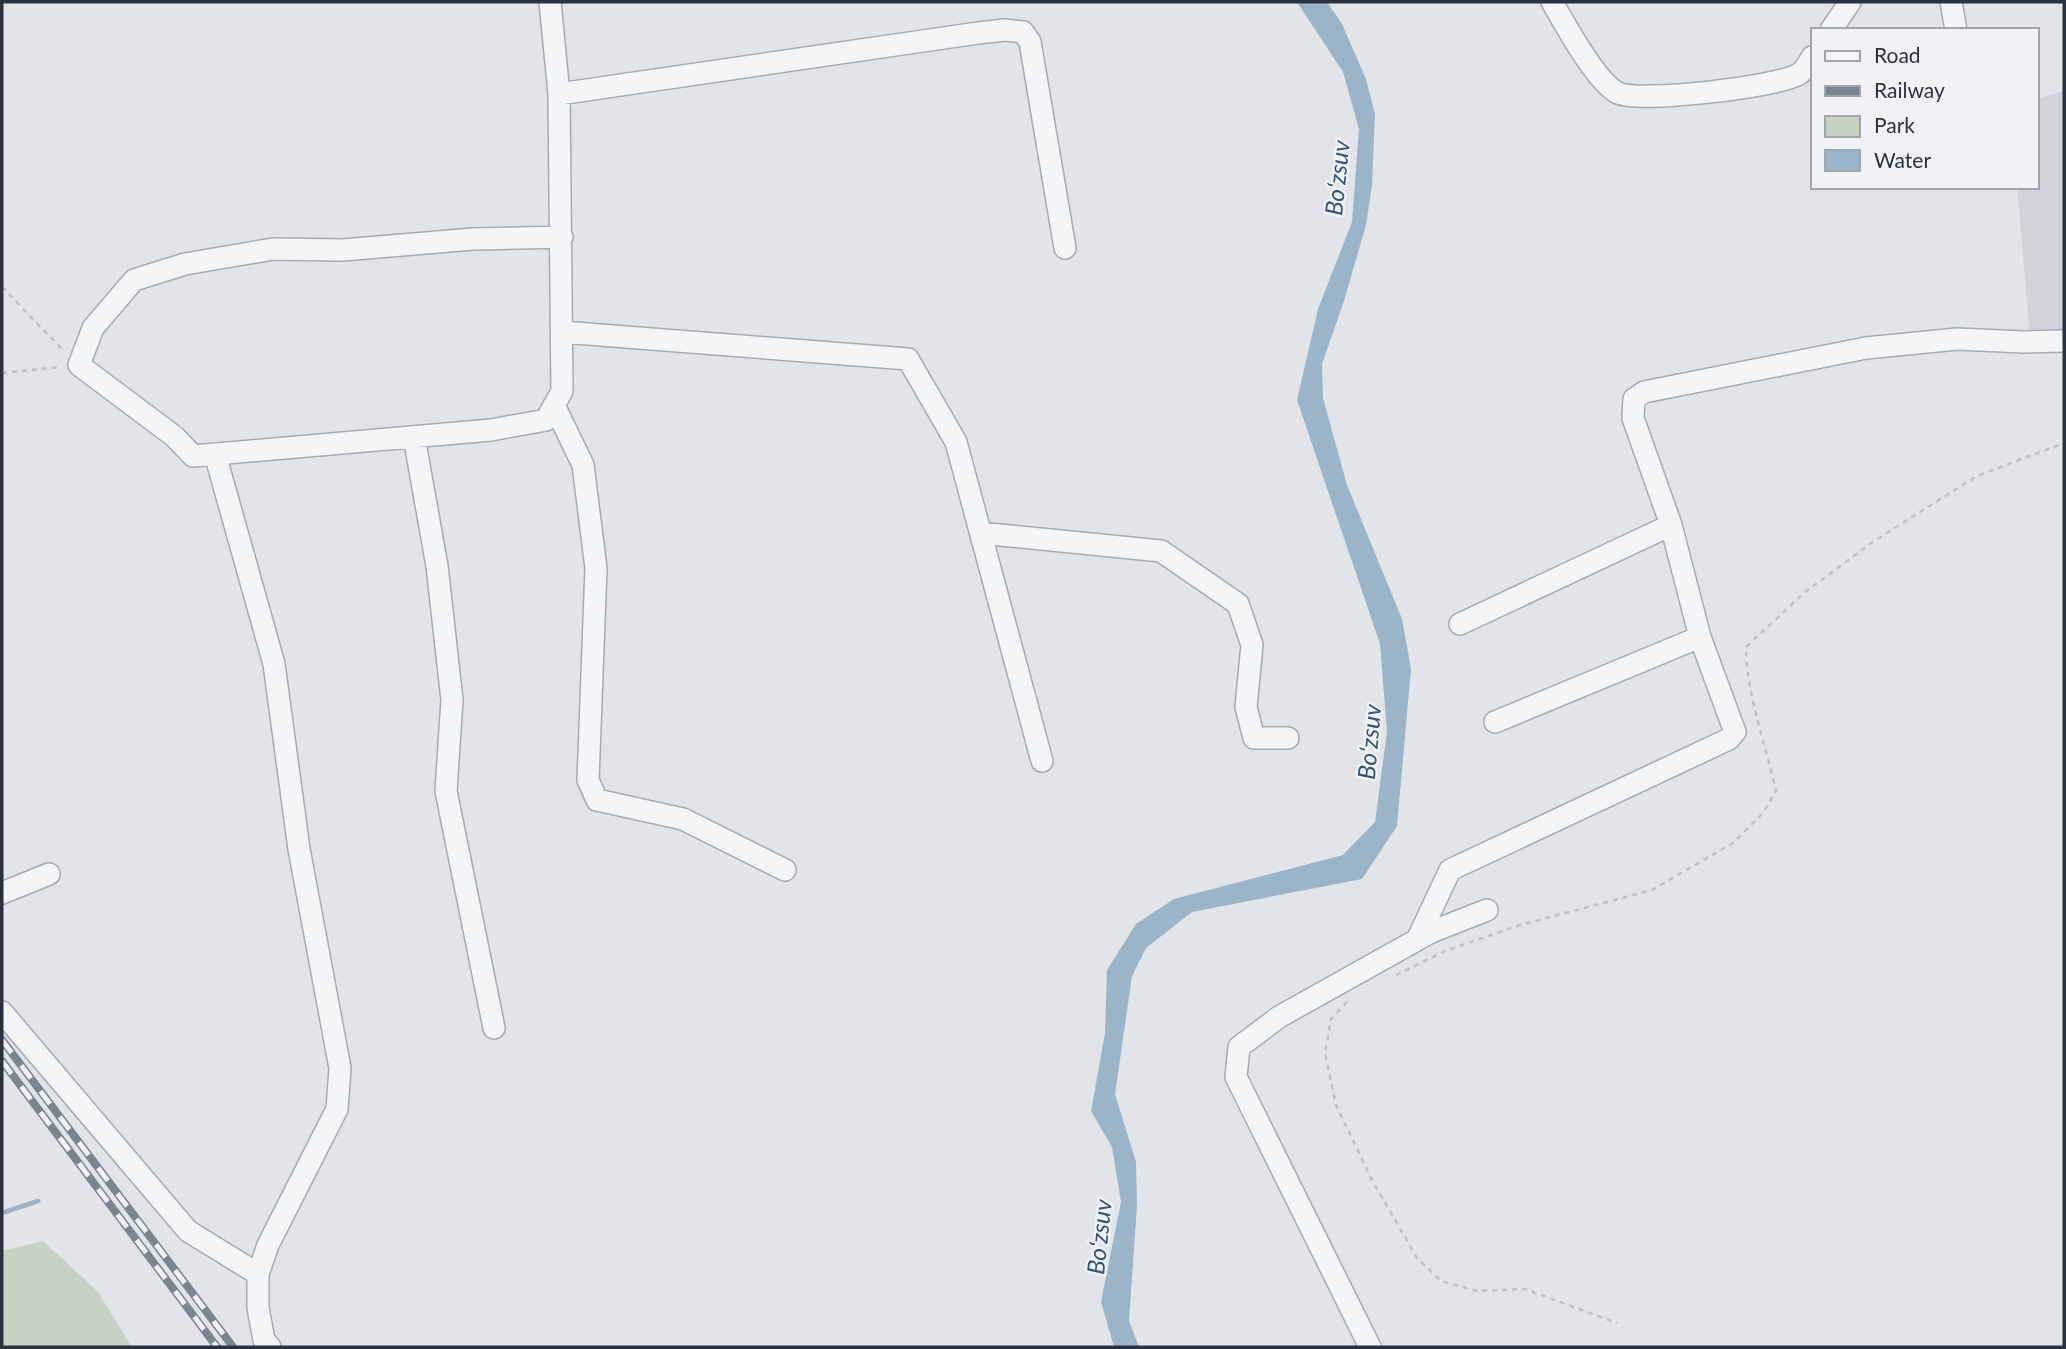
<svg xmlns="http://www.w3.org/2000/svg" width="2066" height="1349" viewBox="0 0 2066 1349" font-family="Lato,sans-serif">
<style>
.built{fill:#cfd4db}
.green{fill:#c7d3c2}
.water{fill:#9cb4c8}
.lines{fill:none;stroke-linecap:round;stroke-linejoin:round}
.stream{stroke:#9cb4c8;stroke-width:5}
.minor-casing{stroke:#a6abb3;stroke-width:24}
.path{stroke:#bec3c7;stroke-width:2.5;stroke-dasharray:5 5;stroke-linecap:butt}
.minor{stroke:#f3f5f7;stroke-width:21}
.rail-casing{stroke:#7a8592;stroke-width:8}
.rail{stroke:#f0f3f6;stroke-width:5;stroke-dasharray:16;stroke-linecap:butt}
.labels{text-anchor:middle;stroke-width:5;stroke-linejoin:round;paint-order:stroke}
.water-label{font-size:24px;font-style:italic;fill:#345473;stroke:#f0f3f6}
</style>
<rect width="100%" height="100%" fill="#e1e4e9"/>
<path class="built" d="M2064,91V332L2030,336L2017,187H2036V99Z"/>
<path class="green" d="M43,1241L98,1292L132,1347H2V1251Z"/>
<path class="water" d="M1297,2H1327L1342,24L1366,79L1375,114L1372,185L1366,225L1344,301L1322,364L1323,398L1347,485L1402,619L1411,669L1397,826L1362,879L1192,912L1146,948L1132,976L1115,1094L1136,1162L1137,1205L1129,1321L1139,1347H1114L1101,1302L1121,1202L1112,1147L1091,1111L1105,1033L1107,970L1136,924L1174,899L1343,855L1375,822L1387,732L1380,644L1297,400L1318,309L1352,222L1359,129L1343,72Z"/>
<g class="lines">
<path class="stream" d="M2,1213L38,1201"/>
<g class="minor-casing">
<path id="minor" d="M550,2L559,94L562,391L546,420L491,430L193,456L175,437L79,365L93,328L134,280L185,264L273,249L343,250L473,239L562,237
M1552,2C1565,24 1596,82 1618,93C1640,103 1778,87 1799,74C1804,71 1809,62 1812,57
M1951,2L1956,30
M1831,30L1850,2
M559,94L978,33L1005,30L1023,32L1030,42L1065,248
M562,332L908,359L956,442L1042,761
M554,405L583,465L596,568L588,780L597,800L683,819L785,870
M414,437L437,566L452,700L446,791L494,1028
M215,454L274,664L299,849L340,1068L337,1109L268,1245L258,1274V1308L264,1340L270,1347
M981,533L1161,551L1238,604L1252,645L1246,707L1254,738H1288
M1460,624L1671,525
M1495,722L1700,637
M2,893L49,874
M1417,940L1450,870L1729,739L1735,732L1700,637L1671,525L1633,418L1634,399L1644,392L1866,348L1957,339L2024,342L2064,341
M2,1012L188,1231L258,1274
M1370,1347L1236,1077L1239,1047L1279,1017L1431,932L1487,910"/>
</g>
<path class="path" d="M2,287L63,350
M2,373L61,367
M1396,975L1445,951L1520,925L1652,890L1733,843L1763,813L1776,791C1766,745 1746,693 1746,647L1804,593L1874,541L1977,476L2064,443
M1347,1002L1331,1019L1325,1053L1336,1105L1372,1180L1417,1258L1441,1281L1477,1291L1525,1289L1617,1323"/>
<use href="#minor" class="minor"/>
<g class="rail-casing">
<path id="rail" d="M2,1040L233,1347
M2,1061L217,1347"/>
</g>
<use href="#rail" class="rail"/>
</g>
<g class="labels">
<g class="water-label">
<text transform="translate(1338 178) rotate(-84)" y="8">Boʻzsuv</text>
<text transform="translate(1370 742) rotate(-85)" y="8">Boʻzsuv</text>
<text transform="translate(1100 1237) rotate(-84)" y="8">Boʻzsuv</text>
</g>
</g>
<rect width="2066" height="1349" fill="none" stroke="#293340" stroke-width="7"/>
<rect x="1811" y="28" width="228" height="161" fill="#f0f3f6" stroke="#a0a6ad" stroke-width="2"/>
<rect x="1825" y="51" width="35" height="10" fill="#f3f5f7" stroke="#a0a6ad" stroke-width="2"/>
<text x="1874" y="63" font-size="21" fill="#293340">Road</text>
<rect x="1825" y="86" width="35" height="10" fill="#7a8592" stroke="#a0a6ad" stroke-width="2"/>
<text x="1874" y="98" font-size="21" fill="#293340">Railway</text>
<rect x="1825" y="116" width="35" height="21" fill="#c7d3c2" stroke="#a0a6ad" stroke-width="2"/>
<text x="1874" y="133" font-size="21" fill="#293340">Park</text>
<rect x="1825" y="150" width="35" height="21" fill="#9cb4c8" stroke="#a0a6ad" stroke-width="2"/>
<text x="1874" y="168" font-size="21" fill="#293340">Water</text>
</svg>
